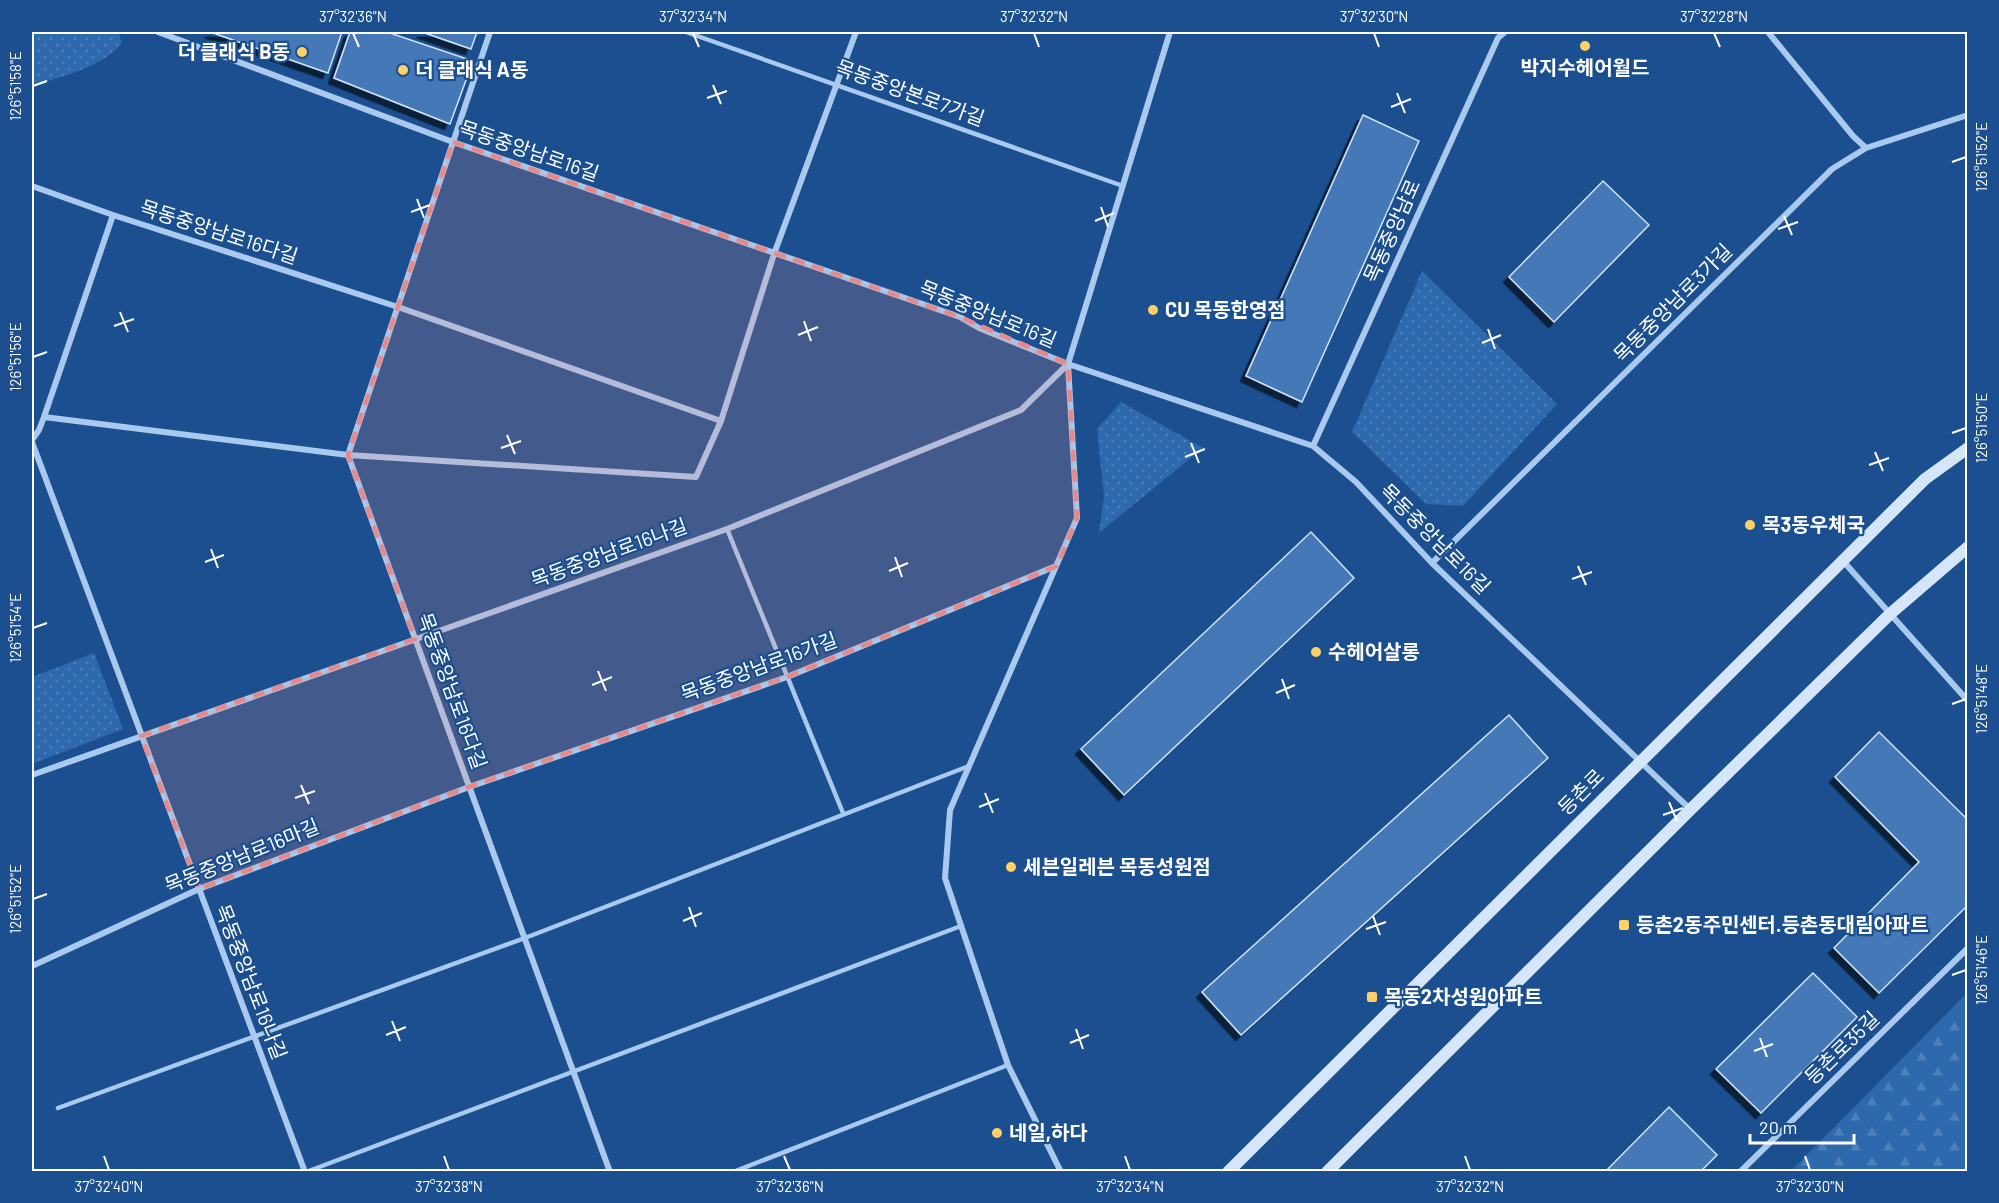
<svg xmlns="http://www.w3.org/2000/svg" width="1999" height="1203" viewBox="0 0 1999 1203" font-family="Barlow,'Noto Sans KR',sans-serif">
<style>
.forest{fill:url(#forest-firs)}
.park{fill:url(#park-dots)}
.building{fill:#4478b7;stroke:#cfe3fa;stroke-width:1.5;filter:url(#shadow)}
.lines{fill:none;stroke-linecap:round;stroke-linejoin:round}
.lane{stroke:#a9c9ee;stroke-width:4.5}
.street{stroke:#a9c9ee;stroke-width:6}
.secondary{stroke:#d6e6fa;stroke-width:12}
.marked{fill:#e88989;fill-opacity:0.2;stroke:#e88989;stroke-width:4.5;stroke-dasharray:12 8;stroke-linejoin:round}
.ticks{fill:none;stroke:#fff;stroke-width:2}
.poi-dot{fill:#ffd166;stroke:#1b4f8f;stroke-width:2}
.labels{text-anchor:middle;stroke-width:4.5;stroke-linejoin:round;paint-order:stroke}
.poi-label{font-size:20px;font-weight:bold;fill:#fff;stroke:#1b4f8f;text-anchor:start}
.street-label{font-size:20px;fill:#fff;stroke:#1b4f8f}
.neatline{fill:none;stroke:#fff;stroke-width:2}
.ticks-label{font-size:15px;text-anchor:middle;fill:#fff}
</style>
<defs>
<pattern id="forest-firs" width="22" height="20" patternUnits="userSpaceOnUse" patternTransform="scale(1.5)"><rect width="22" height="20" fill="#2e69ad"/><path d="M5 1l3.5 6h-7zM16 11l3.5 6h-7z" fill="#4d80b9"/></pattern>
<pattern id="park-dots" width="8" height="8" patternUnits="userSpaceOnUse" patternTransform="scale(1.5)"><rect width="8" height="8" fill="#2e69ad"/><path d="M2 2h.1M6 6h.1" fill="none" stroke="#4d80b9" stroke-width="1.8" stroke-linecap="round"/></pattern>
<filter id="shadow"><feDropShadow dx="-5.5" dy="5.5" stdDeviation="0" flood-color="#0009"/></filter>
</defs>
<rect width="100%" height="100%" fill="#1b4f8f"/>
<path class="forest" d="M1967,993V1171H1791Z"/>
<path class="park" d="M32,32H118L122,43C100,69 62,76 32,86Z
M1422,271L1557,404L1463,506L1426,504L1352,432Z
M1121,402L1203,448L1099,533L1104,497L1097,429Z
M94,653L123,729L32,764V677Z"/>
<path class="building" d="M210,32H342L328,73Z
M350,32H387L473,61L450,124L334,78Z
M422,32H477L471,49Z
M1363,115L1419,141L1302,402L1246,376Z
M1603,181L1649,225L1554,322L1509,277Z
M1311,532L1354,578L1124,795L1081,749Z
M1509,715L1548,758L1241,1035L1202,992Z
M1879,732L1968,820V905L1879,993L1834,948L1919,862L1835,777Z
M1813,973L1857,1017L1761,1113L1716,1069Z
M1669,1107L1717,1155L1700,1172H1605Z"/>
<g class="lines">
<path class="lane" d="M686,32L1123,186
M727,529L843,813
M58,1108L525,938L969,766
M306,1172L961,926
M733,1172L1008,1065"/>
<path class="street" d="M158,32L453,142L960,317L979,328L1068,364L1313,446L1356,482L1432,563L1690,809
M490,32L348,455L610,1172
M1768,32L1853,136L1866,148
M32,186L113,215L398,307L721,421L774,254L856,32
M44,417L348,455L696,477L721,421
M32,440L39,430L44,417L113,215
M32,442L305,1172
M1313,446L1498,38L1505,32
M1843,561L1968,701
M1432,563L1832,169L1866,148L1968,115
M32,775L727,529L1021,410L1068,364
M32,966L199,889L469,787L787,677L1056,566
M1061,1172L1008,1065L945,878L950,810L1077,518L1068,364L1170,32
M1740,1172L1968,948"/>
<path class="secondary" d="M1228,1172L1925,479L1968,448
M1327,1172L1690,810L1890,614L1968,547"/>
</g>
<path class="marked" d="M453,142L960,317L1068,364L1077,518L1057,566L787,677L469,787L199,889L141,736L415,639L348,455Z"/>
<path class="ticks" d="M353,33L359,47M693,33L699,47M1034,33L1039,47M1374,33L1379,47M1714,33L1720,47M713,85L721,104M33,86L47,81M1397,93L1405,113M707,98L727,91M1391,107L1411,99M1952,162L1966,157M417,199L424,218M1101,207L1108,227M411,212L430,205M1784,216L1792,235M1095,221L1114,213M1778,229L1798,222M120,312L128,332M804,321L811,341M114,326L134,319M1488,329L1495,349M798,335L818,327M1482,343L1501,335M33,357L47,352M1952,433L1966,428M507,435L515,454M1191,443L1199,463M501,448L521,441M1875,452L1883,471M1185,457L1205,449M1869,465L1889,458M211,549L218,568M895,557L902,577M205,562L224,555M1578,566L1586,585M889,571L908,563M1572,579L1592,572M33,628L47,623M598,671L606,691M1282,679L1289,699M592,685L612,677M1276,693L1295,685M1952,704L1966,699M301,785L309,804M985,793L993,813M295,798L315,791M1669,802L1677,821M979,807L999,799M1663,815L1683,808M33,899L47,894M689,907L696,927M1373,916L1380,935M683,921L702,913M1366,929L1386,922M1952,975L1966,970M392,1021L400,1041M1076,1029L1083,1049M386,1035L406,1027M1760,1038L1767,1057M1070,1043L1089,1035M1754,1051L1773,1044M104,1156L109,1170M444,1156L449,1170M784,1156L790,1170M1125,1156L1130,1170M1465,1156L1470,1170M1805,1156L1810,1170"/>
<g class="poi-dot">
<circle cx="1585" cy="46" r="6"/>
<circle cx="302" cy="52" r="6"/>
<circle cx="403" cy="70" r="6"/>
<circle cx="1153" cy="310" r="6"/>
<circle cx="1750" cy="525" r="6"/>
<circle cx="1316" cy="652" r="6"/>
<circle cx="1011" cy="867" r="6"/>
<rect x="1618" y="919" width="12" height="12" rx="3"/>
<rect x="1366" y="991" width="12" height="12" rx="3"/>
<circle cx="997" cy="1133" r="6"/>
</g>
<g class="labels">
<g class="poi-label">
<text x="290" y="59" text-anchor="end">더 클래식 B동</text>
<text x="1585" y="75" text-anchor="middle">박지수헤어월드</text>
<text x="415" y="77">더 클래식 A동</text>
<text x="1165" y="317">CU 목동한영점</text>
<text x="1762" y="532">목3동우체국</text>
<text x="1328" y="659">수헤어살롱</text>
<text x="1023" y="874">세븐일레븐 목동성원점</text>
<text x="1636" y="932">등촌2동주민센터.등촌동대림아파트</text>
<text x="1384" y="1004">목동2차성원아파트</text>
<text x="1009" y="1140">네일,하다</text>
</g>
<g class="street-label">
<text transform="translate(910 93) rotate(20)" y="7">목동중앙본로7가길</text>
<text transform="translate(529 151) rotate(19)" y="7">목동중앙남로16길</text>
<text transform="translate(1392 231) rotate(-66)" y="7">목동중앙남로</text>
<text transform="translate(219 232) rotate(18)" y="7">목동중앙남로16다길</text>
<text transform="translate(1673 303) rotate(-45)" y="7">목동중앙남로3가길</text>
<text transform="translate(988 314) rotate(22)" y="7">목동중앙남로16길</text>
<text transform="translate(1435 539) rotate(45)" y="7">목동중앙남로16길</text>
<text transform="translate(609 553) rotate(-20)" y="7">목동중앙남로16나길</text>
<text transform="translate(759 667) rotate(-20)" y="7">목동중앙남로16가길</text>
<text transform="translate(452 691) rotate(70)" y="7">목동중앙남로16다길</text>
<text transform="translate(1581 792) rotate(-45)" y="7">등촌로</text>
<text transform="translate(242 856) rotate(-22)" y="7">목동중앙남로16마길</text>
<text transform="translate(251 982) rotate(69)" y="7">목동중앙남로16나길</text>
<text transform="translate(1842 1048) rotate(-44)" y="7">등촌로35길</text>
</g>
</g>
<rect width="1999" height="1203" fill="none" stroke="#1b4f8f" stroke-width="66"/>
<path d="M1750 1134v9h104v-9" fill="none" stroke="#ffffff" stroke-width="3"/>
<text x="1759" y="1134" font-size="18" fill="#ffffff" stroke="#1b4f8f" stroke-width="4.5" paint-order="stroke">20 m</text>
<rect x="33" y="33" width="1933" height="1137" class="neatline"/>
<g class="ticks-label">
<text x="353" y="22">37°32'36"N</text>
<text x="693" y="22">37°32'34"N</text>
<text x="1034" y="22">37°32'32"N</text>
<text x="1374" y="22">37°32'30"N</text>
<text x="1714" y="22">37°32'28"N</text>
<text transform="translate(16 86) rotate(-90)" y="5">126°51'58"E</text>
<text transform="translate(1982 157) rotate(-90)" y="5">126°51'52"E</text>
<text transform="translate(16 357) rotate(-90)" y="5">126°51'56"E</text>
<text transform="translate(1982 428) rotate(-90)" y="5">126°51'50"E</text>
<text transform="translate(16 628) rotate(-90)" y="5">126°51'54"E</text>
<text transform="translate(1982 699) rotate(-90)" y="5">126°51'48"E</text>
<text transform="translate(16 899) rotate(-90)" y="5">126°51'52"E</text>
<text transform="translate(1982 970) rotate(-90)" y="5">126°51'46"E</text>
<text x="109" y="1192">37°32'40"N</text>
<text x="449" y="1192">37°32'38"N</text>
<text x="790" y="1192">37°32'36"N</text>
<text x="1130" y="1192">37°32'34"N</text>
<text x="1470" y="1192">37°32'32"N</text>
<text x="1810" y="1192">37°32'30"N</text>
</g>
</svg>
